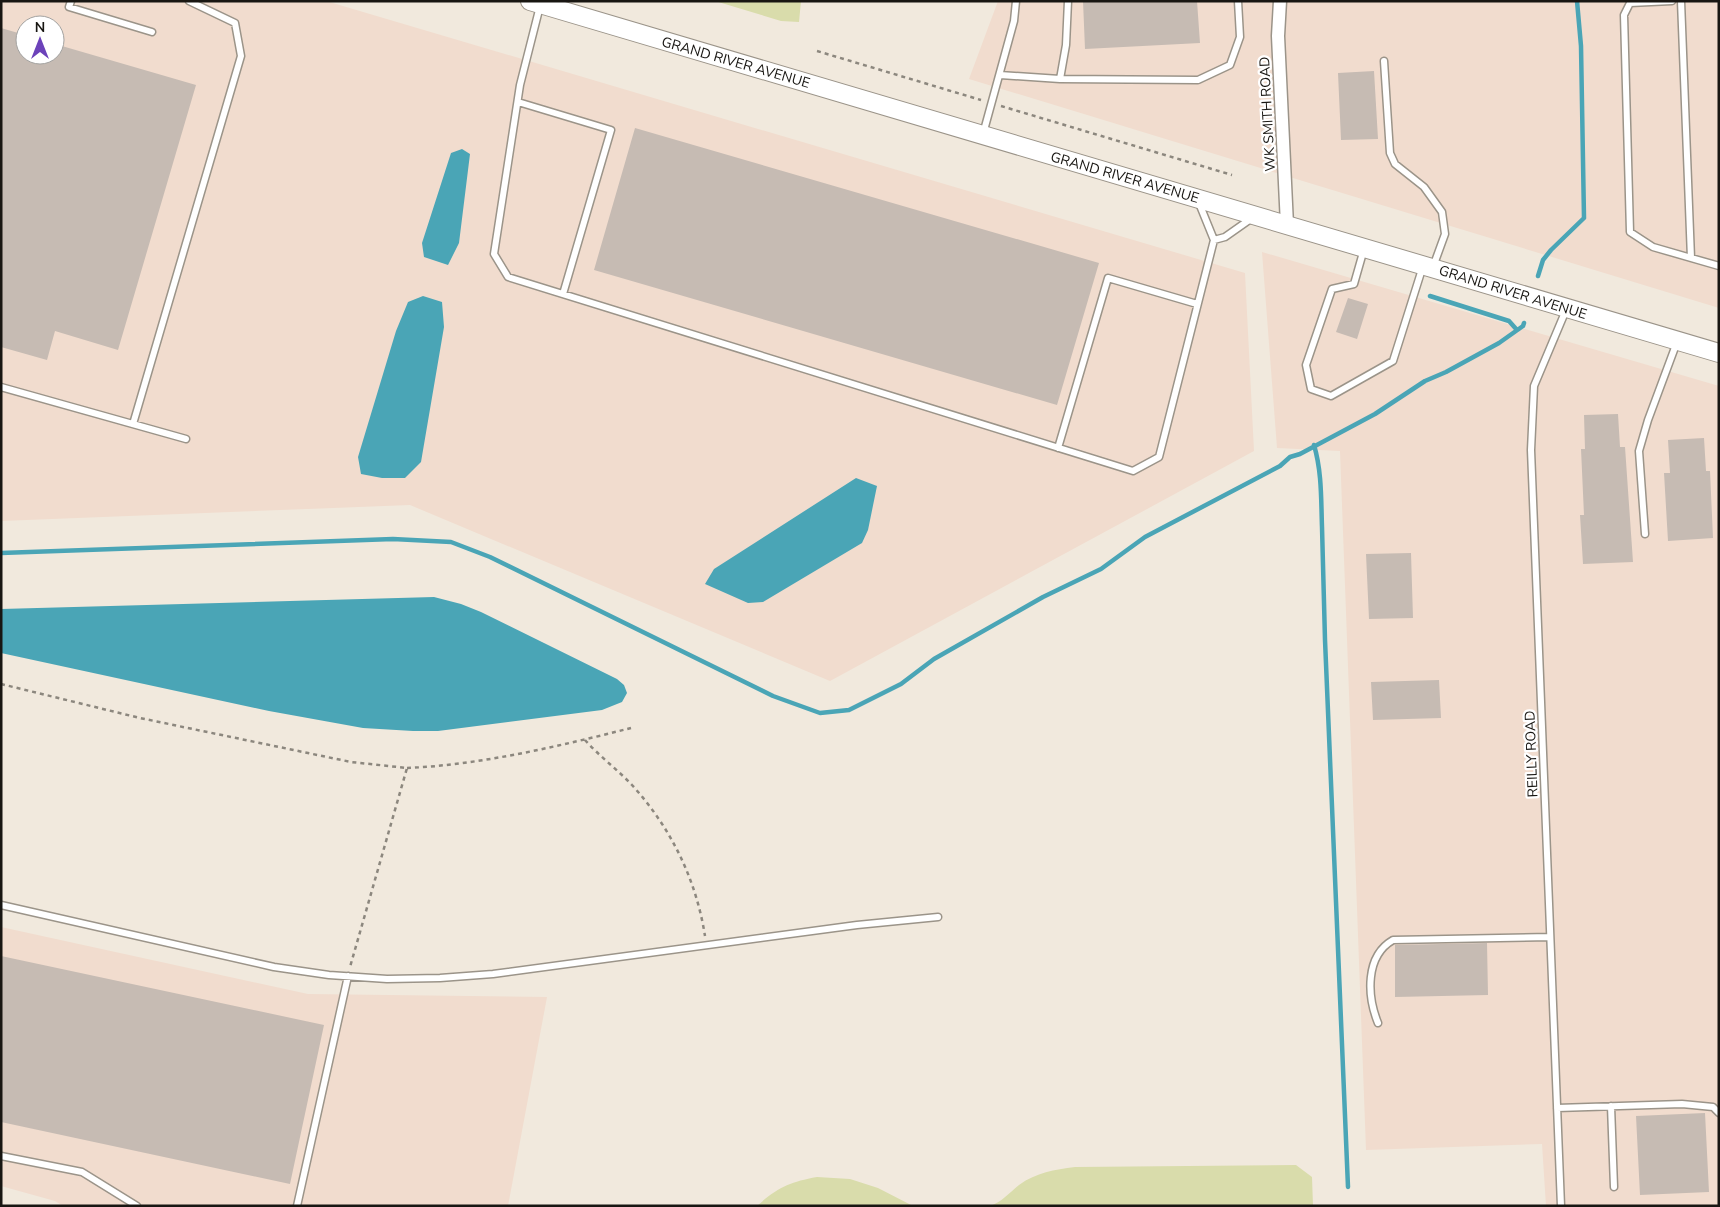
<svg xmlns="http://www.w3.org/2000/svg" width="1720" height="1207" viewBox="0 0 1720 1207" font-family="'Nunito Sans',sans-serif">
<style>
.industrial{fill:#f1dcce;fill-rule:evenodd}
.green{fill:#d9dcab}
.water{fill:#4aa5b6}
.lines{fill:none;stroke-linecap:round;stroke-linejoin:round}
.stream{stroke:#4aa5b6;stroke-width:4.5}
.building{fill:#c6bbb3}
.service-casing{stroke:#9b9489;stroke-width:9}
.minor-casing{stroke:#9b9489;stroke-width:15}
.secondary-casing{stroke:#9b9489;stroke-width:20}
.path{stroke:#8c877e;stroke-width:2.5;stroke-dasharray:4 4;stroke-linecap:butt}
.service{stroke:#fff;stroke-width:6}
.minor{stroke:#fff;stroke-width:12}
.secondary{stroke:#fff;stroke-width:18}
.labels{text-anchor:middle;stroke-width:4.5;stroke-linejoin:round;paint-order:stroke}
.street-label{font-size:14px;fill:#181612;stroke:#fff}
</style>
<rect width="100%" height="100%" fill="#f1e9dd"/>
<path class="industrial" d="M1,1H326L1245,273L1254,451L830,681L410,505L1,521ZM25,25H55V55H25Z
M998,1H1719V308L969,79Z
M1262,252L1719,386V1206H1546L1542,1144L1366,1150L1340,451L1277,448Z
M1,927L308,994L547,997L508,1206H63L55,1201L1,1186Z"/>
<path class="green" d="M715,1H801L799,22L781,21Z
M1296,1165L1312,1177L1313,1206H990C1002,1202 1009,1193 1019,1185C1037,1172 1054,1170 1075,1167Z
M817,1177L850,1179L878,1188L913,1206H757C778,1187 790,1182 817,1177Z"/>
<path class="water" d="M462,149L470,154L459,243L448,265L424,257L422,243L451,153Z
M423,296L442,302L444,327L421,462L405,478H382L361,474L358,457L396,331L408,302Z
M856,478L877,486L868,530L862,543L763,602L748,603L705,584L714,569Z
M434,597L461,604L481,612L617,679L624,685L627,693L622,702L602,710L438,731H413L363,728L269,711L1,653V609Z"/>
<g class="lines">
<path class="stream" d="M1538,276L1543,260L1551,250L1584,218L1581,46L1577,1
M1430,296L1509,321L1517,330
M1314,445C1322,472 1321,500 1322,527C1323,565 1324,603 1325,640C1333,823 1341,1005 1348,1187
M1,553L393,539L451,542L490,557L773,696L820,713L849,710L901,684L934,659L1043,597L1101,569L1145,537L1280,466L1290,457L1300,454L1375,414L1425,381L1446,372L1499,343L1523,326L1524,323"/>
</g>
<path class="building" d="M1083,1H1197L1200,43L1085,49Z
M1,28L25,35V55H55V44L196,85L118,350L55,331L47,360L1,347Z
M1374,71L1378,139L1341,140L1338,73Z
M635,128L1099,263L1057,405L594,270Z
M1348,298L1368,304L1357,339L1336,332Z
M1618,414L1620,447H1625L1633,562L1583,564L1580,515H1584L1581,449H1585L1584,415Z
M1704,438L1706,471H1710L1713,538L1668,541L1664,473H1670L1668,440Z
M1411,553L1413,618L1369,619L1366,554Z
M1439,680L1441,718L1373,720L1371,682Z
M1487,943L1488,995L1395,997V945Z
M1,956L324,1025L290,1184L1,1122Z
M1705,1113L1709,1192L1640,1195L1636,1116Z"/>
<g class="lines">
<g class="service-casing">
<path id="service" d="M71,1L69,7L152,32
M1672,1L1630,3L1624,15L1630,232L1653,247L1719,266
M1681,1L1691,258
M540,6L520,85L494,254L508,277L1133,471L1159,457L1214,240L1199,203
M1384,61L1390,153L1395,164L1424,187L1442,212L1445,234L1433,267
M1000,75L1060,79L1198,80L1230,65L1240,37L1238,1
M1060,79L1066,45L1068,1
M518,102L611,130L563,294
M983,134L1014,21L1016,1
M1214,240L1225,237L1252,218
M1364,249L1354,284L1332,289L1306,365L1311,389L1331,396L1393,361L1423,266
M1,387L186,439
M133,424L241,56L235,23L189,1
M1058,448L1108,278L1197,304
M1645,534L1639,451L1648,420L1677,342
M1,905L274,967L329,975L387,979L440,978L493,974L857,925L938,917
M1378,1023C1367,996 1365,956 1393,940L1550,937
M1611,1106L1614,1187
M1557,1108L1682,1104L1713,1107L1719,1113
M1,1156L82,1172L137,1206
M297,1206L348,976
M1561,1206L1531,450L1534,386L1566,310"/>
</g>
<g class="minor-casing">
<path id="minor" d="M1280,1L1278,36L1287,225"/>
</g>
<g class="secondary-casing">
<path id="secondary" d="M530,1L1719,353"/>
</g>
<path class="path" d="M817,51L981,100
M1001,106L1232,175
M1,684L140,718L351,762L407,768L350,967
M585,740C599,756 617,769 632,785C671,828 696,879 705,936
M407,768C480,765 560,746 631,728"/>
<use href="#service" class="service"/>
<use href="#minor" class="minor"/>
<use href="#secondary" class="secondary"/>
</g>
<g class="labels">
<g class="street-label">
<text transform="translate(736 62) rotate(16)" y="5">GRAND RIVER AVENUE</text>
<text transform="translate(1267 114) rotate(-93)" y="5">WK SMITH ROAD</text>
<text transform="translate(1125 177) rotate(16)" y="5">GRAND RIVER AVENUE</text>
<text transform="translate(1513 292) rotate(17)" y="5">GRAND RIVER AVENUE</text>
<text transform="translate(1531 754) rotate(-92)" y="5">REILLY ROAD</text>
</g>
</g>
<rect width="1720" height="1207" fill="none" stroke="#181612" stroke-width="5"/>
<g transform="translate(40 40)"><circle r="24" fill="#ffffff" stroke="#a3a2a0"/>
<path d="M0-4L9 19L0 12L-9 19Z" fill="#6c42ba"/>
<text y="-8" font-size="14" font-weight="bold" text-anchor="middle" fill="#181612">N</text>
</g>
</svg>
